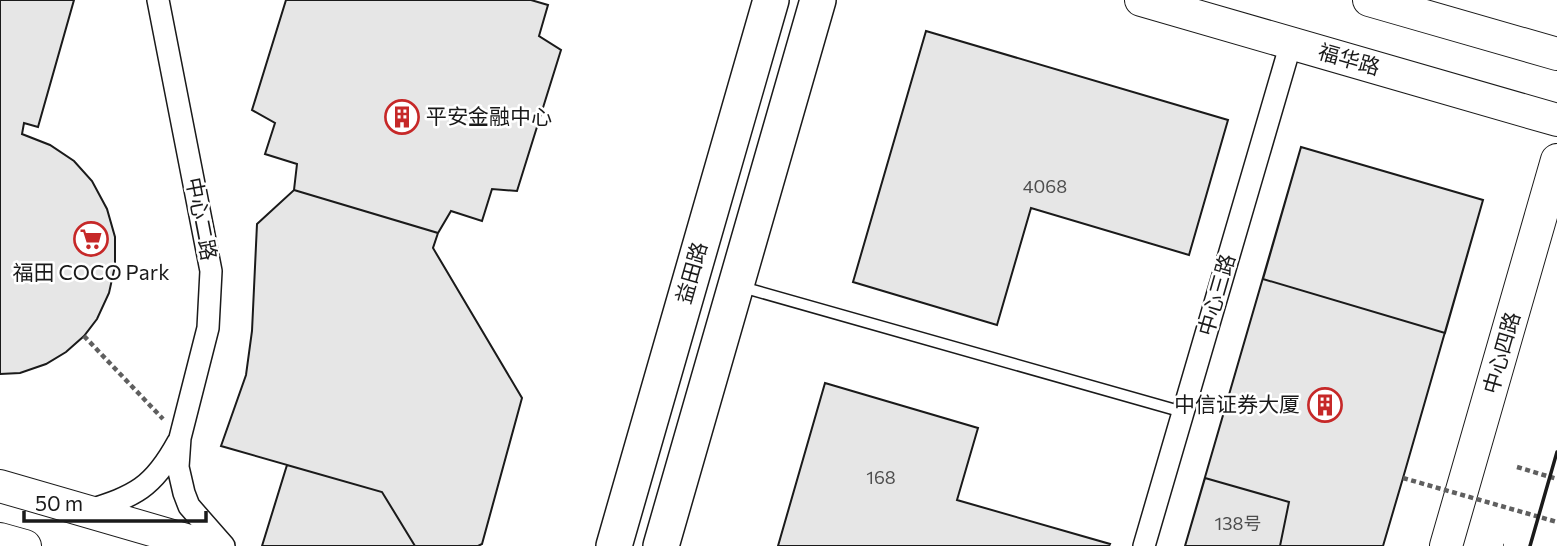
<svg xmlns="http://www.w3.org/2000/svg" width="1557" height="546" viewBox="0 0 1557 546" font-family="Commissioner,'Noto Sans SC',sans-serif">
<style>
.building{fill:#e6e6e6;stroke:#1a1a1a;stroke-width:2}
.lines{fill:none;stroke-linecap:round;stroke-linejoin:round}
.lane-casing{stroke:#1a1a1a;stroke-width:13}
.street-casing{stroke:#1a1a1a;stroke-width:24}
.secondary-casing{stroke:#1a1a1a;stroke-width:34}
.primary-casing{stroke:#1a1a1a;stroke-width:38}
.path{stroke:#5f5f5f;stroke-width:4.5;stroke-dasharray:5 3.5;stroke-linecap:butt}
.lane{stroke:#fff;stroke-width:10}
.street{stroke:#fff;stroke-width:21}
.secondary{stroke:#fff;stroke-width:32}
.primary{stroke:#fff;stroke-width:35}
.path-bridge{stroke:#5f5f5f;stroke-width:4.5;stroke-dasharray:5 3.5;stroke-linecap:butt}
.wall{stroke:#1a1a1a;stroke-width:3.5}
.labels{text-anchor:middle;stroke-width:5;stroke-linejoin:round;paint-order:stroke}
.number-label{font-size:18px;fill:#4d4d4d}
.street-label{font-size:21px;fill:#1a1a1a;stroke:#fff}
.poi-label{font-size:21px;fill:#1a1a1a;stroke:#fff;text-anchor:start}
</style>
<rect width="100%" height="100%" fill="#fff"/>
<path class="building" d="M0,0H74L38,127L24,123L22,134L50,145L74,161L92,181L107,209L115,237V266L109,293L97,319L84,336L66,352L46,364L20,373L0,374Z
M286,0H531L548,5L539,36L561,50L517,191L492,189L482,221L451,211L438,233L294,190L297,164L265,154L275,123L252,110Z
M926,31L1228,120L1189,255L1031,208L997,325L853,282Z
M1301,147L1483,200L1445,333L1263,279Z
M1301,147L1483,200L1403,478L1383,546H1185Z
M294,190L438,233L433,248L522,398L482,544L478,546H415L382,492L221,446L246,375L252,331L257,224Z
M825,383L978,428L957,500L1110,544L1109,546H778Z
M287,465L382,492L415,546H262Z
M1205,478L1289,502L1280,546H1185Z"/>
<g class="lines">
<g class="lane-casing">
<path id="lane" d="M742,287L1183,412"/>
</g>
<g class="street-casing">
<path id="street" d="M158,0L211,271L208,328L180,438L178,467L184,493L189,506L224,546
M87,511C135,496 153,488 178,442
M1144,546L1291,43"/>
</g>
<g class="secondary-casing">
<path id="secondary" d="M1141,0L1557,120
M1369,0L1557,54
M0,486L207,546
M0,539L25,546
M1446,546L1557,160"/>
</g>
<g class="primary-casing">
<path id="primary" d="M614,546L771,0
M661,546L818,0"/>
</g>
<path class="path" d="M84,336L163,419
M1517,467L1557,479
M1503,546H1504"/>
<use href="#lane" class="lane"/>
<use href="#street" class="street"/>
<use href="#secondary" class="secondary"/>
<use href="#primary" class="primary"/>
<path class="path-bridge" d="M1403,478L1557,522"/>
<path class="wall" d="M1530,546L1557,452"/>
</g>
<defs>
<g id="building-ring" transform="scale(1.75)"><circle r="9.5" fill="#fff" stroke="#c62828" stroke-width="1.5"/><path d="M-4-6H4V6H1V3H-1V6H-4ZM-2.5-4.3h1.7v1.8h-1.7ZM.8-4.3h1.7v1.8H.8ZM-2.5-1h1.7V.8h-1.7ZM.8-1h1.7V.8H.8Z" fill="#c62828"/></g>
<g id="supermarket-ring" transform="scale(1.75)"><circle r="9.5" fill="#fff" stroke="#c62828" stroke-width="1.5"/><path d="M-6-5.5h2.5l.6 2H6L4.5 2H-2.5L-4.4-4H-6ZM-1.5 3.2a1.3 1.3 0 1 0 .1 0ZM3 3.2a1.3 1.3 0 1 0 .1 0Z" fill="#c62828"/></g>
</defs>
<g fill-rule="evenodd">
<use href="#building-ring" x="402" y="117"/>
<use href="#supermarket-ring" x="91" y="239"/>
<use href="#building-ring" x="1325" y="405"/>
</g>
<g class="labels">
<g class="number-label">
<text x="1045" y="193">4068</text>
<text x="881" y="484">168</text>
<text x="1238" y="530">138号</text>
</g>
<g class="street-label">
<text transform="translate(1349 60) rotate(16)" y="7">福华路</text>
<text transform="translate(201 219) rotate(79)" y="7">中心二路</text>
<text transform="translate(692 273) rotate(-74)" y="7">益田路</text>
<text transform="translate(1217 295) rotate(-74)" y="7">中心三路</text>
<text transform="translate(1502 353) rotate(-74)" y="7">中心四路</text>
</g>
<g class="poi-label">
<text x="426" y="124">平安金融中心</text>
<text x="91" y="280" text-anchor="middle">福田 COCO Park</text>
<text x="1300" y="412" text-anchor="end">中信证券大厦</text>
</g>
</g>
<path d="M24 511v10h182v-10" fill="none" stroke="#1a1a1a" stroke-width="3.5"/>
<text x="35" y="511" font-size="21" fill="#1a1a1a" stroke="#ffffff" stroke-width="5" paint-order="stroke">50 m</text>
</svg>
